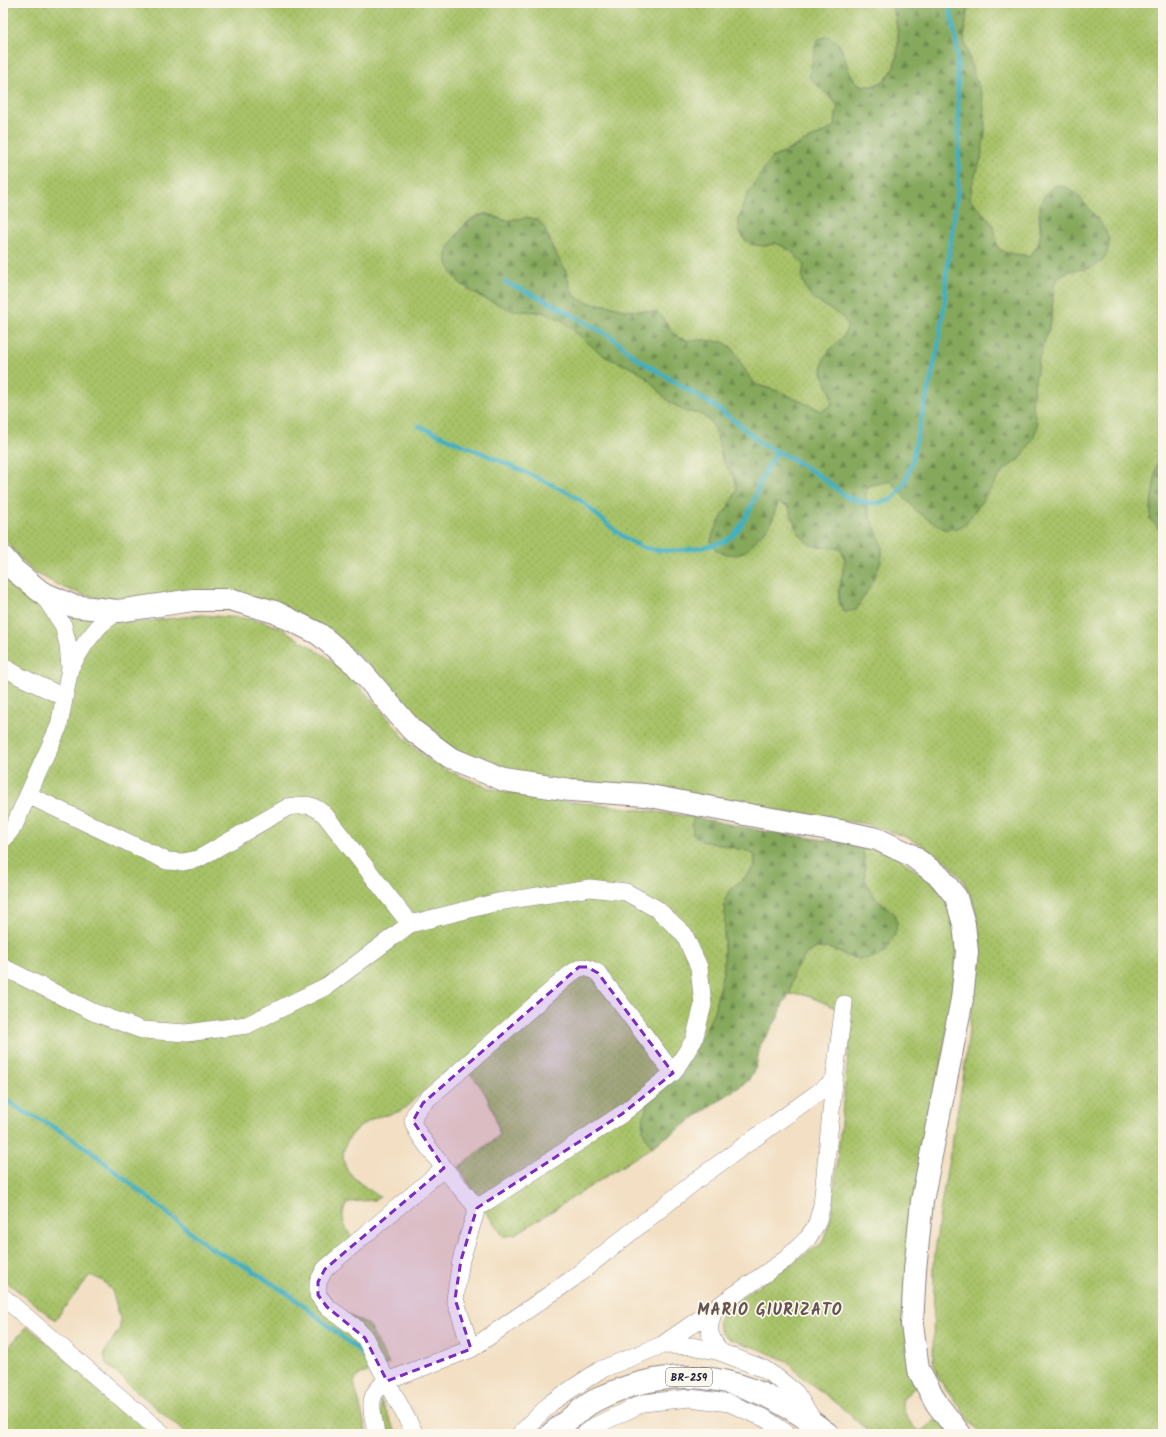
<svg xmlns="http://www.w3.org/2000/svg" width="1166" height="1437" viewBox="0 0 1166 1437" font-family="Kalam,sans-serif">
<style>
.grass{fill:url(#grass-dots);stroke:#647252}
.forest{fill:url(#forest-firs);stroke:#54654c}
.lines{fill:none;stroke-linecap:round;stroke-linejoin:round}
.stream{stroke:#43b0c1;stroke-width:4.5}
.street-casing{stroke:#8a8180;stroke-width:18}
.secondary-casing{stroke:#8a8180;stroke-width:24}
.highway-casing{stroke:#8a8180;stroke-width:24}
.street{stroke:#fff;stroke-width:17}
.secondary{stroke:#fff;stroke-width:22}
.highway{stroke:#fff;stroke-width:22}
.marked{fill:#7b2cbf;fill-opacity:0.2;stroke:#7b2cbf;stroke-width:3;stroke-dasharray:8 5;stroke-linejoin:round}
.labels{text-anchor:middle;stroke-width:3.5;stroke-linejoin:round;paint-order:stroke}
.shield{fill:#fbf7ec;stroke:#636270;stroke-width:1}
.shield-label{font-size:11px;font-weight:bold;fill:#22223b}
.district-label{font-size:16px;font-weight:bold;letter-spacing:1px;fill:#645350;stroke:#fbf7ec}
</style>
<defs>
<pattern id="grass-dots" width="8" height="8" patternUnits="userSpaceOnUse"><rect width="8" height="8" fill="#a7c268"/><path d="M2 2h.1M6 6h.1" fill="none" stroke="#8fa65b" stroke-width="1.8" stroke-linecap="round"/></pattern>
<pattern id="forest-firs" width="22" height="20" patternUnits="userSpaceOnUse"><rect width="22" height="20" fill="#85a85c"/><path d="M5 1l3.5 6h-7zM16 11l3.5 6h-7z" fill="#6c884d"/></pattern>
</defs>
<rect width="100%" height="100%" fill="#fbf7ec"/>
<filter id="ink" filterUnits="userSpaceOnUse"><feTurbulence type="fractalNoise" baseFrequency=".025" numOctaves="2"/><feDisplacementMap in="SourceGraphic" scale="8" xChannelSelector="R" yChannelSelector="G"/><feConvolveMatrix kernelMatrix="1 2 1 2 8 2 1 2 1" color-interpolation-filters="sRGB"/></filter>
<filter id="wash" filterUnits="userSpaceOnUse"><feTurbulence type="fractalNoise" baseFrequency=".012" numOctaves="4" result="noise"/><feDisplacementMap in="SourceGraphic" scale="16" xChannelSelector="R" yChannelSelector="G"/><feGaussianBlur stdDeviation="0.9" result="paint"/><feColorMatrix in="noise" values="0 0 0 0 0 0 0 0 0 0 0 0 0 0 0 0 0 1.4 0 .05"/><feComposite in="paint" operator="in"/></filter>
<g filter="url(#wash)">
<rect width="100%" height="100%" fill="#f3e0c4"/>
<path class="grass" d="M3,3H891C900,28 906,77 872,86C866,87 860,86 856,81C846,71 843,55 837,42L825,91L838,106L834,127C824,133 813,137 803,142C792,147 783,154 771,158L739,218V229L744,239L764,246L776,243L790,250L804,265L802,278L806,289L813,298L841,316L848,325L844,335L828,352L822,372L831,394L832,404L822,411L778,391L757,385L749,377L732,348L723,342L701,340L690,341L679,338L671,331L666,321L646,311L624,310L613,306L589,303L578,299L571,290L565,269L553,250L550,239L528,217C521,218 513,221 507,220C500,220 493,214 486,214C467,214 454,238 447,251L468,289L488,300L520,311L542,312L562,320L606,357L637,370L655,385L661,394L685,411L700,414L709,420L715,429L723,461L735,479L737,490L732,500L715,529L711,540L770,525L778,503L788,506L796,527L820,547H830L841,549C843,552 845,557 845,561C845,582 831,591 845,612L856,609L873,581L882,548L870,517L865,496L868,486L891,481L916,511L991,488L1004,470L1022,457L1037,426L1032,404L1033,392L1039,358L1051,321L1054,285L1059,276L1069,271L1091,268L1109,242C1105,230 1100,222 1091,212L1039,214C1040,234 1044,242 1029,256L1007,253L998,248L992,223L970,199L972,184L981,159L982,95L973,72L964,39L968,3H1163V401L1161,407L1159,450L1152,498L1150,520L1158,528L1163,530V1434H980L939,1379L933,1361L934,1262L940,1210L963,1079L980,939L974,904L963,880L948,863L923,846L904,836L866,824L544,778L498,768L458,752L422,726L392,689L358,655L306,618L139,601L109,600L81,594L62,587L34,572L23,562L3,537Z
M3,571L107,621L140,622L201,615L242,618L262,621L281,628L325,656L344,671L376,704L407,741L429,760L448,771L492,789L540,799L605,805L694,817L692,822L701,841L745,850L755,855V866L748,875L731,889L724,932V967L714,1011L705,1032L692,1051L644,1134L652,1147L516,1234L504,1237L485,1211L459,1167L500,1135C495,1112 486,1089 469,1073L447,1071C437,1079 427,1088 417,1097C411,1102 405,1109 398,1112C391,1115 383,1115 377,1117C357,1126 334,1146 347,1169C354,1181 369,1189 380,1197L375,1200L349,1202C334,1217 350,1235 360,1248L317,1269L321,1301L368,1325L389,1364L359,1375L354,1382L367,1434H186L106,1364L104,1353L120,1328V1317L112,1291L103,1281L90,1275L55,1320L3,1279Z
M861,845L895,855L945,892L958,938L954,985L925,1164L919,1385L910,1391L902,1401C903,1413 909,1422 917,1430L923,1431L935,1419L954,1434H871L841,1407L802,1377L787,1361L759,1349L729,1339L723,1334L719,1328L718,1322L725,1308L821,1244L824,1239L831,1217L852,1019C843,1011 809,994 796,994C796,994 790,995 790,995L793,972L807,953L817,948H829L850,957L872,958L883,954L890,945L886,906C859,887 867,872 861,845Z
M27,1326L155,1434H3V1354Z
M380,1399L397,1434H382Z"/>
<path class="forest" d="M891,3H968L964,39L973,72L982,95L985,115V133L981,159L972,184L970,199L992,223L998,248L1007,253L1029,256C1031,254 1036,251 1037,247C1049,225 1026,202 1057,185L1068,188L1077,194L1099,221L1106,231L1109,242L1107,253L1101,262L1091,268L1069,271L1059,276L1054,285L1051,321L1039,358L1033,392L1032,404L1037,426L1034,437L1022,457L1004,470L965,525L955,529H944L934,523L916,511L891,481L868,486C859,511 878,525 882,547C885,564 865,595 856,610L845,612L839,603V591L845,559L841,549C834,547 827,548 819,547C799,545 794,522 788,506L778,503L770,525L747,550L738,555L726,554L716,550L711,540L715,529L732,500L737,490L735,479L723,461L715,429L709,420L700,414L685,411L669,402L646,377L637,370L606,357L596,350L562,320L542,312L520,311L509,309L477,295L459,282L452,273L447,263V251L453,241L466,224L474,218L485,214L506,221L528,217L538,220L545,228L553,250L565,269L571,290L578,299L589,303L613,306L624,310L646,311L658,313L666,321L671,331L679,338L690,341L701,340L723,342L732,348L749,377L757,385L778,391L822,411L832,404L831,394L822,372L823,361L828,352L844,335L848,325L841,316L813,298L806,289L802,278L804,265L790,250L776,243L764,246L753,245L744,239L739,229V218L746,197L771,158L785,153L803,142L817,136L834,127L838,105L809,77L814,52L817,40L828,36C831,38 836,40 838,43C849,59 847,93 876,85C886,82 892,73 895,63C901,43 898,23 891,3Z
M1163,401V530L1158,528L1150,520L1152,498L1159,450L1161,407Z
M694,817L763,831L861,845L864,856L865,880L870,890L876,899L894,913L897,924L895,935L882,954L872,958L861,959L850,957L829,948H817L807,953L793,972L790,995L783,1003L779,1016L760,1046L756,1067L748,1081L652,1147L644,1134L642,1123L648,1101L692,1051L705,1032L714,1011L724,967L725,899L731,889L748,875L755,866V855L745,850L701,841L693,834L692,822Z"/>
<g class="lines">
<path class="stream" d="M505,282L541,298L612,337L636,358L714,406L739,424L763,445L789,457L820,476L848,498L869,503H878L891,500L895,496L904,485L912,462L916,441L937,353L945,301L946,276L958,188L959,141L957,60L956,40L949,3
M419,426C470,449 524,469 574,496C583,501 589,508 597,515C612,528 630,545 650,549C668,553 714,549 730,538C740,531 752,507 756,495C758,490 758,485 761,480C765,470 772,461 777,451
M3,1098L26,1113L43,1121L64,1133L88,1149L209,1247L250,1269L294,1298L358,1350L371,1365"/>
</g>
</g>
<g filter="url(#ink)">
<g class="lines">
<g class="street-casing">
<path id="street" d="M3,666L19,676L64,697
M70,668L86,642L100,625L118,611
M28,795L167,861L183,862L198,859L288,807C306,804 311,803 325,815L410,924
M3,840L14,826L59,726L70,668L68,645L63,625L41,592
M3,967L93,1012L142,1030L187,1033L247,1025L327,986L410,924L498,902L590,888L626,892L657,909L684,934L699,967L703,1005L694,1040L673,1073L622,1114L477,1208L444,1168L325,1269L318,1282V1295L327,1307L355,1327L365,1338L387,1381L415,1434
M444,1168C438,1159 412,1129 413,1120C414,1113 418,1108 423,1103L569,975C582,965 584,965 598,973L673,1073
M3,1297L163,1434
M715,1308C707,1329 707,1333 720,1352
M662,1345L786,1259L808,1238L817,1223L822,1205L834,1081L844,1004
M471,1349L455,1299L461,1260L477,1208
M376,1434C373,1411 364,1396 387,1381L471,1349L572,1279L702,1176L834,1081
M520,1434L552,1402L600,1370L662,1345L692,1346L720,1352L764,1369L780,1380L796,1393L815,1423
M585,1434L595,1426L643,1403L690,1398L729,1403L766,1419L788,1434"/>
</g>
<g class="secondary-casing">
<path id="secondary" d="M3,557L14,570L41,592L73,606L118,611L193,600H233L275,612L319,634L356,665L411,729L450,758L504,780L570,790L645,795L755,816L840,831L877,839L911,855L940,877L956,897L964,924L967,952L962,999L922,1201L915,1270L912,1324L918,1369L937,1404L960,1434"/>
</g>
<g class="highway-casing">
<path id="highway" d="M551,1434C563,1425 581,1408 594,1401C680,1357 754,1377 828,1434"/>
</g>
<use href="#street" class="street"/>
<use href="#secondary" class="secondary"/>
<use href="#highway" class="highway"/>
</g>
</g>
<path class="marked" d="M579,967H587L598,973L673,1073L622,1114L477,1208L461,1260L455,1299L471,1349L387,1381L365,1338L327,1307L318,1295V1282L325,1269L444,1168L413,1121L423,1103Z"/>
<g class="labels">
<rect class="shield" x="666" y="1368" width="46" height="18" rx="3"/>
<g class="shield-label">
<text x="689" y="1381">BR-259</text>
</g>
<g class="district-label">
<text x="770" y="1315">MARIO GIURIZATO</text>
</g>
</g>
<rect width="1166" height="1437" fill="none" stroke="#fbf7ec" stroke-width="16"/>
</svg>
